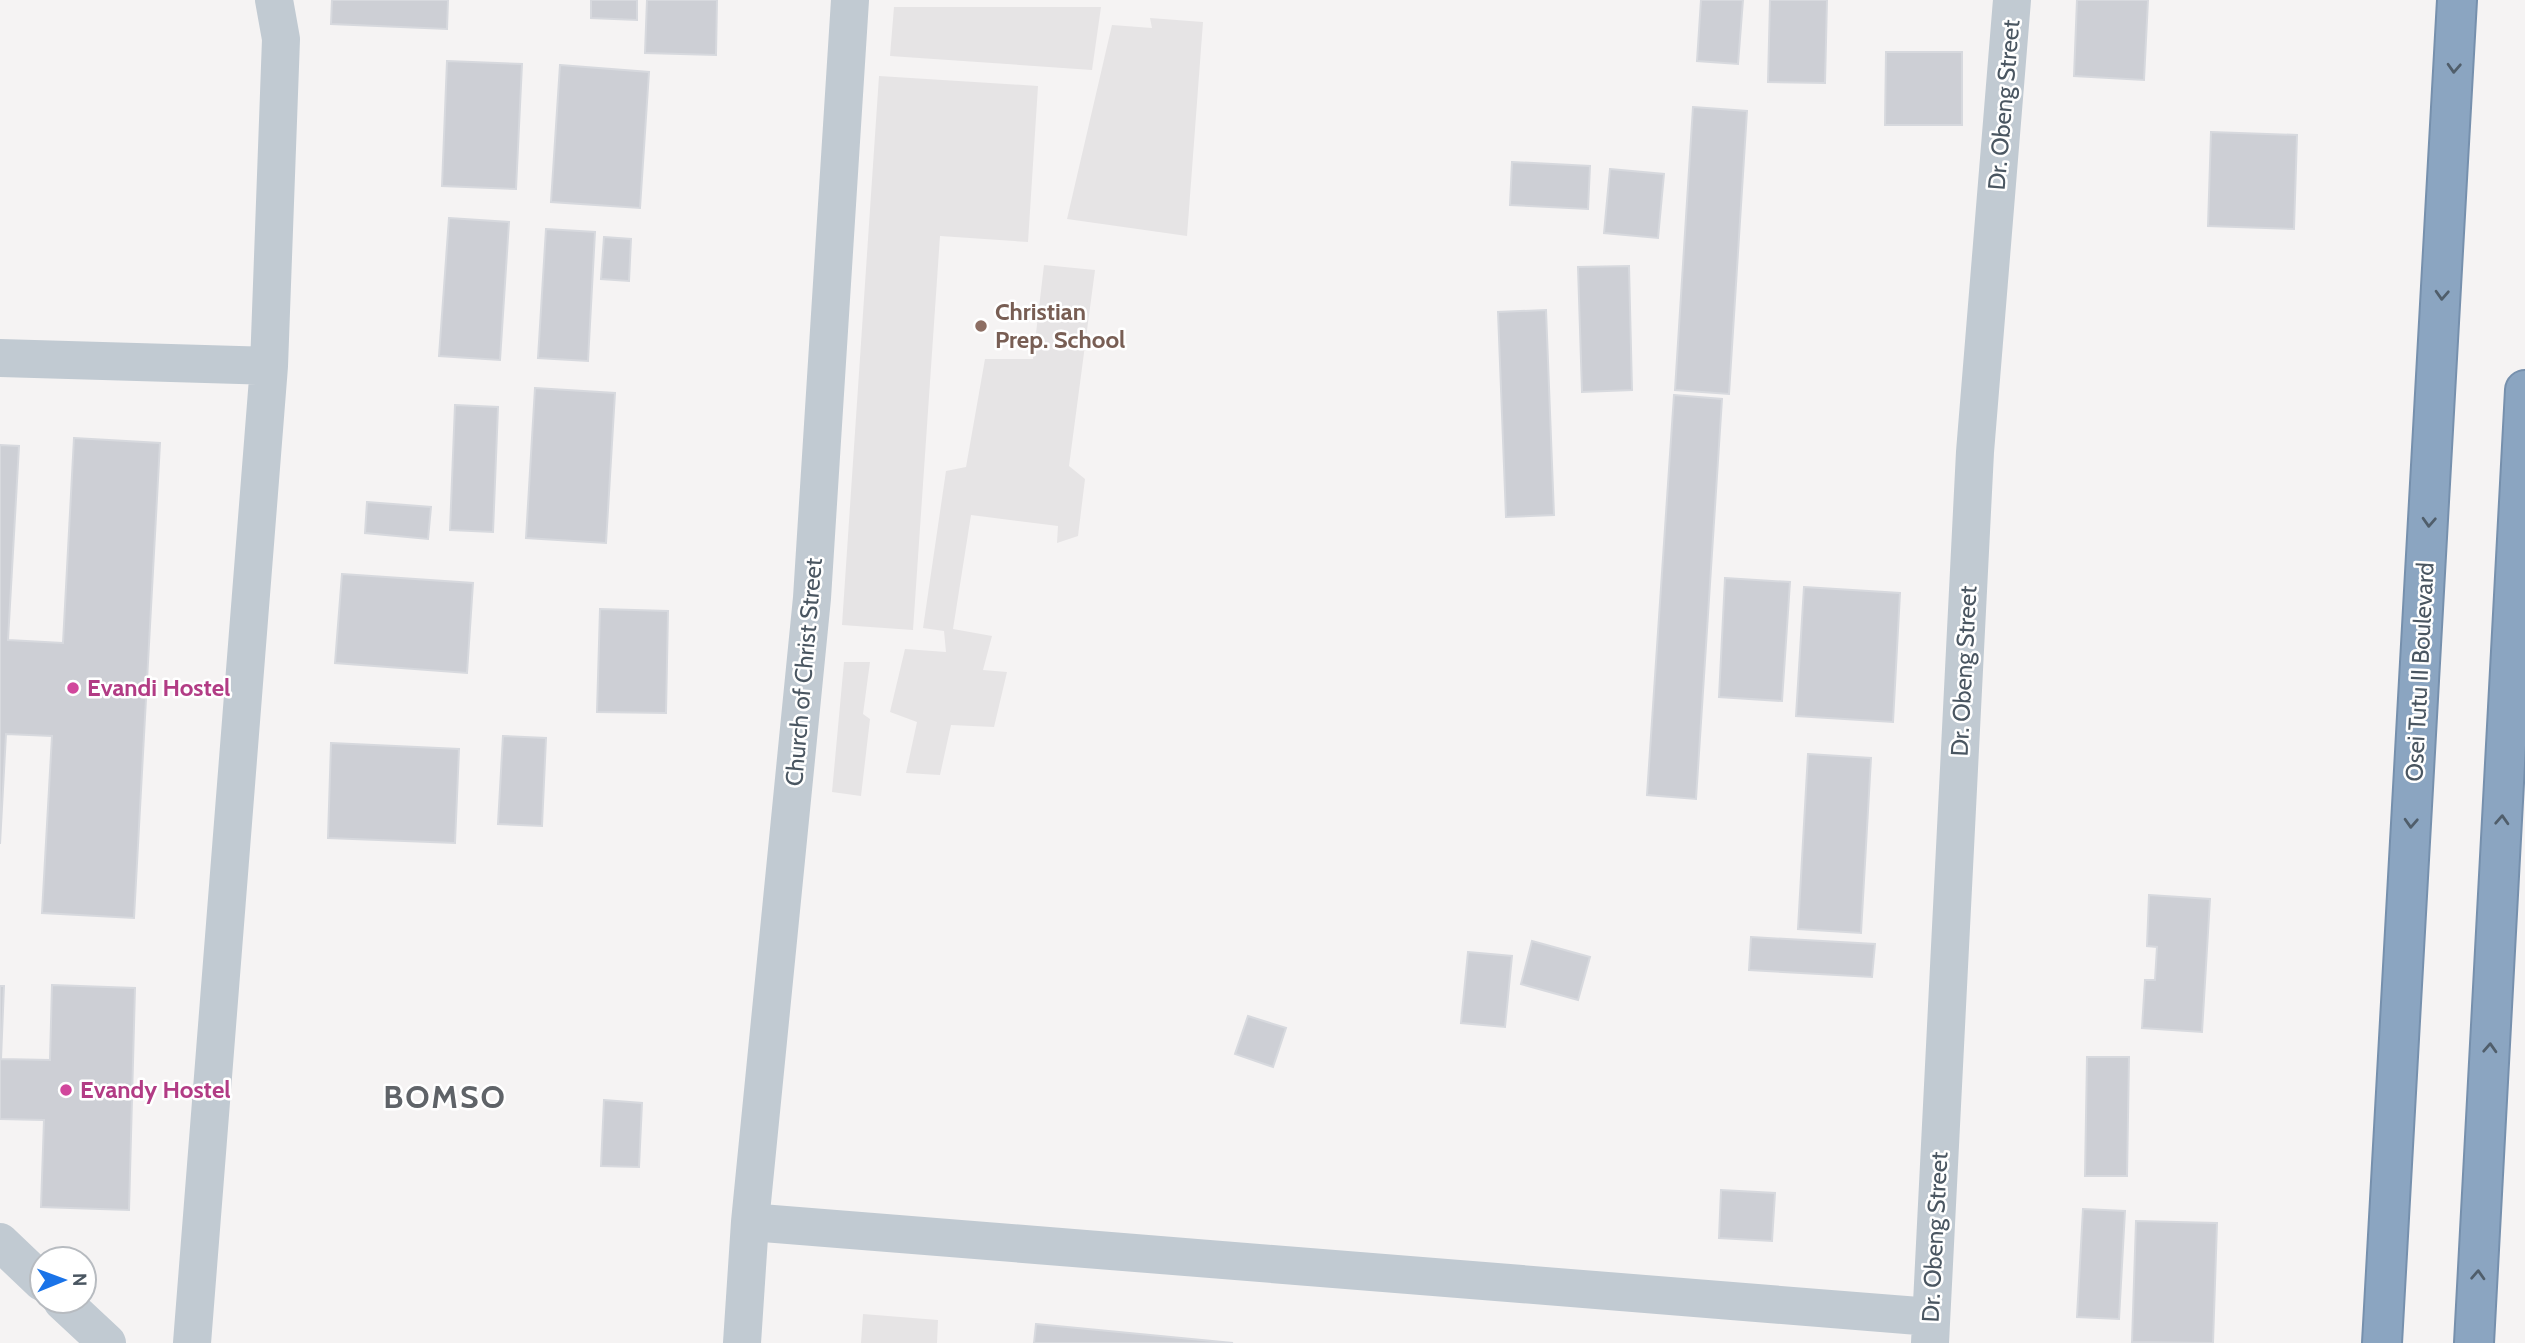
<svg xmlns="http://www.w3.org/2000/svg" width="2525" height="1343" viewBox="0 0 2525 1343" font-family="Cabin,sans-serif">
<style>
.education{fill:#e6e4e5}
.building{fill:#cdcfd5;stroke:#d7d9de;stroke-width:2}
.lines{fill:none;stroke-linecap:round;stroke-linejoin:round}
.highway-casing{stroke:#7690ad;stroke-width:42}
.street{stroke:#c1cad2;stroke-width:38}
.highway{stroke:#8ba5c1;stroke-width:38}
.oneway{stroke:#505e6b}
.education-dot{fill:#8d6e63;stroke:#fff;stroke-width:2.5}
.hotel-dot{fill:#d1479c;stroke:#fff;stroke-width:2.5}
.labels{text-anchor:middle;stroke-width:5;stroke-linejoin:round;paint-order:stroke}
.street-label{font-size:24px;fill:#4a5661;stroke:#fff}
.education-label{font-size:24px;font-weight:bold;fill:#785e54;stroke:#fff;text-anchor:start}
.hotel-label{font-size:24px;font-weight:bold;fill:#b23c85;stroke:#fff;text-anchor:start}
.district-label{font-size:32px;font-weight:bold;letter-spacing:2px;fill:#5f6368;stroke:#fff}
</style>
<rect width="100%" height="100%" fill="#f5f3f3"/>
<path class="education" d="M894,7H1101L1092,70L890,56Z
M1150,18L1203,22L1187,236L1067,219L1112,25L1152,28Z
M879,76L1038,86L1028,242L940,236L913,630L842,625Z
M1044,265L1095,270L1069,466L1085,479L1078,536L1057,543L1058,526L971,515L953,629L992,636L983,670L1007,672L994,727L951,725L940,775L906,773L917,722L890,712L905,649L946,652L944,631L923,628L946,471L966,467L985,359H1033Z
M844,662H870L863,714L870,719L861,796L832,792Z
M863,1314L938,1320L937,1343H861Z"/>
<path class="building" d="M332,0H448L447,29L331,24Z
M591,0H637V20L591,18Z
M647,0H717L716,55L645,53Z
M1701,0H1743L1738,64L1697,61Z
M1770,0H1827L1825,83L1768,82Z
M2077,0H2148L2144,80L2074,76Z
M1886,52H1962V125H1885Z
M447,61L522,64L516,189L442,186Z
M560,65L649,72L640,208L551,202Z
M1693,107L1747,111L1729,394L1675,390Z
M2211,132L2297,135L2294,229L2208,226Z
M1512,162L1590,166L1588,209L1510,205Z
M1610,169L1664,174L1658,238L1604,233Z
M449,218L509,222L500,360L439,356Z
M546,229L595,232L588,361L538,358Z
M604,237L631,239L629,281L601,279Z
M1629,266L1632,390L1582,392L1578,267Z
M1546,310L1554,515L1506,517L1498,312Z
M535,388L615,393L606,543L526,538Z
M1674,395L1722,399L1696,799L1647,795Z
M455,405L498,407L493,532L450,530Z
M74,438L160,443L134,918L42,913L52,736L6,734L0,844V445L19,446L8,640L63,643Z
M367,502L431,507L428,539L365,533Z
M342,574L473,583L467,673L335,663Z
M1725,578L1790,582L1782,701L1719,697Z
M1804,587L1900,593L1893,722L1796,716Z
M600,609L668,611L666,713L597,712Z
M503,736L546,738L542,826L498,824Z
M331,743L459,749L455,843L328,838Z
M1808,754L1871,758L1861,933L1798,929Z
M2149,895L2210,899L2202,1032L2142,1028L2145,980H2155L2157,947L2147,946Z
M1751,937L1875,944L1872,977L1749,970Z
M1532,941L1590,957L1578,1000L1521,984Z
M1468,952L1512,956L1505,1027L1461,1023Z
M52,985L135,988L129,1210L41,1207L44,1120L0,1119V986H4L1,1059L50,1060Z
M1248,1016L1286,1028L1273,1067L1235,1054Z
M2087,1057H2129L2127,1176H2085Z
M604,1100L642,1103L639,1167L601,1166Z
M1721,1190L1775,1193L1772,1241L1719,1238Z
M2083,1209L2125,1211L2119,1319L2077,1317Z
M2136,1221L2217,1223L2213,1343L2132,1342Z
M1036,1324L1233,1343H1034Z"/>
<g class="lines">
<g class="highway-casing">
<path id="highway" d="M2382,1343L2457,0
M2474,1343L2525,390"/>
</g>
<path class="street" d="M0,358L269,366
M750,1222L1931,1317
M0,1242L42,1282
M62,1301L107,1343
M192,1343L269,366L281,39L274,0
M742,1343L750,1222L812,598L850,0
M1930,1343L1975,452L2012,0"/>
<use href="#highway" class="highway"/>
</g>
<defs><path id="oneway-chevron" d="M-2-3.5L2.5 0L-2 3.5" fill="none" stroke-width="1.6" stroke-linecap="round" stroke-linejoin="round" transform="scale(1.75)"/></defs>
<g class="oneway">
<use href="#oneway-chevron" transform="translate(2454 68) rotate(93)"/>
<use href="#oneway-chevron" transform="translate(2442 295) rotate(93)"/>
<use href="#oneway-chevron" transform="translate(2429 522) rotate(93)"/>
<use href="#oneway-chevron" transform="translate(2502 820) rotate(-87)"/>
<use href="#oneway-chevron" transform="translate(2411 823) rotate(93)"/>
<use href="#oneway-chevron" transform="translate(2490 1048) rotate(-87)"/>
<use href="#oneway-chevron" transform="translate(2478 1275) rotate(-87)"/>
</g>
<circle class="education-dot" cx="981" cy="326" r="7"/>
<g class="hotel-dot">
<circle cx="73" cy="688" r="7"/>
<circle cx="66" cy="1090" r="7"/>
</g>
<g class="labels">
<g class="street-label">
<text transform="translate(2004 105) rotate(-85)" y="8">Dr. Obeng Street</text>
<text transform="translate(1964 671) rotate(-87)" y="8">Dr. Obeng Street</text>
<text transform="translate(804 672) rotate(-85)" y="8">Church of Christ Street</text>
<text transform="translate(2420 672) rotate(-87)" y="8">Osei Tutu II Boulevard</text>
<text transform="translate(1935 1237) rotate(-87)" y="8">Dr. Obeng Street</text>
</g>
<g class="education-label">
<text x="995" y="320">Christian<tspan x="995" dy="28">Prep. School</tspan></text>
</g>
<g class="hotel-label">
<text x="87" y="696">Evandi Hostel</text>
<text x="80" y="1098">Evandy Hostel</text>
</g>
<g class="district-label">
<text x="445" y="1108">BOMSO</text>
</g>
</g>
<g transform="translate(63 1280) rotate(89)"><circle r="33" fill="#ffffff" stroke="#b7bbc0" stroke-width="2"/>
<path d="M0-5L12 26L0 18L-12 26Z" fill="#1a73e8"/>
<text y="-10" font-size="19" font-weight="bold" text-anchor="middle" fill="#4a5661">N</text>
</g>
</svg>
